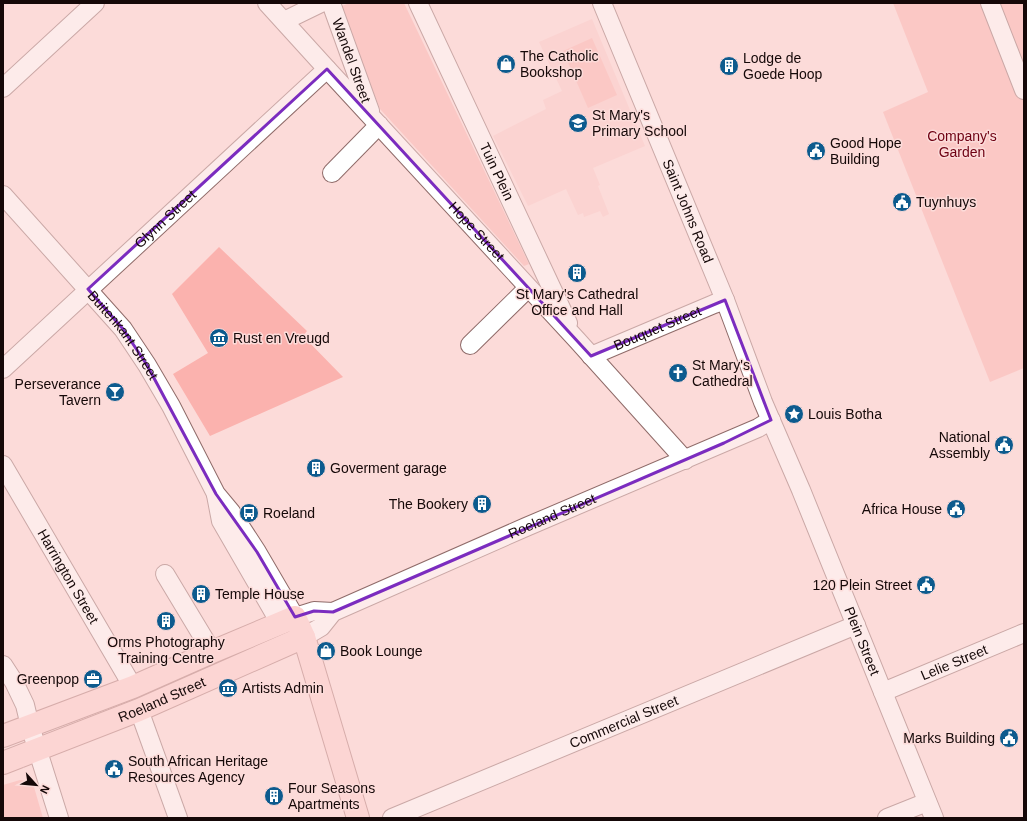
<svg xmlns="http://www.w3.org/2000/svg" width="1027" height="821" viewBox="0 0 1027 821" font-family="Arial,sans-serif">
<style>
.built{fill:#fbcac7}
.green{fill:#fbb2ae}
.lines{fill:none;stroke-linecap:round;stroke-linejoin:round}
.minor-casing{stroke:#8f6b69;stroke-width:20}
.major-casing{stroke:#aa7572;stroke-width:24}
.minor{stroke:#fff;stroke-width:18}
.major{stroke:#fdcfcd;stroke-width:22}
.marked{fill:none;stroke:#7b2cbf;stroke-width:3;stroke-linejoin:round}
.labels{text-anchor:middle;stroke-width:3;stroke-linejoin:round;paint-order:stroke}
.poi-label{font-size:14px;fill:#150808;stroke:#fcdbd9;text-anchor:start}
.street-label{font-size:14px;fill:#150808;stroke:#fcdbd9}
.park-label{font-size:14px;fill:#6e0012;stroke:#fcdbd9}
</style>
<rect width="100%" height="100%" fill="#fcdbd9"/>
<path class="built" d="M592,19L645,146L593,168L600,185L598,186L609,214L603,217L600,211L584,217L583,213L578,215L566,189L528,206L493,136L546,109L543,100L562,91L539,42Z"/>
<path class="green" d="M349,3H404L529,264L524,266L380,109L340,7Z
M893,3H1024V368L990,382L883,112L928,92Z
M592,38L617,95L588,108L563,51Z
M219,247L307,331L303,336L343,377L210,436L173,374L208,353L172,294Z
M20,780L28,781L34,787L43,818H3V785Z"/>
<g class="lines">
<g class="minor-casing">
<g id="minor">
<path id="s1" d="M267,3L327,69L577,340L685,460"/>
<path id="s2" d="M331,3L370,111"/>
<path id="s3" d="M418,3L568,323"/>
<path id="s4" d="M602,3L725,300L763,402L801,490L934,818"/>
<path d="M990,3L1024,90"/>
<path d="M284,21L321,3"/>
<path d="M3,88L95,3"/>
<path d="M332,173L379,125"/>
<path id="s5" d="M3,195L123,329L147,365L171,406L216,494L231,512L257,552L295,617L314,611L333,612"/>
<path d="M470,345L528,288"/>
<path id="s6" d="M591,356L714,304L725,300"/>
<path id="s7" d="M3,369L327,69"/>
<path id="s8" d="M3,465L133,687"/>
<path d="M216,495L221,521L280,623"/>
<path d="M165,574L212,652"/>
<path id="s9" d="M304,637L321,627L333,612L526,527L758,428L771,420"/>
<path d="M3,665L14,682L25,705L30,726L59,818"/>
<path id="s10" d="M883,692L1024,633"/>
<path d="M139,710L178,818"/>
<path id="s11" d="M392,818L856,625"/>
<path d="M887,818L927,802"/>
</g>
</g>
<g class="major-casing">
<g id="major">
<path d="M3,736L133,687L212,652L295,617L304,637L358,818"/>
<path id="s12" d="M3,763L139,710L304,637"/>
</g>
</g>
<use href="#minor" class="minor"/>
<use href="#major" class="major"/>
</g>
<path d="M0 0H1027V821H0ZM327,69L591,356L725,300L771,420L724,443L333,612L314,611L295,617L257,552L216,494L147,365L123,329L88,289Z" fill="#fcdbd9" fill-opacity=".55" fill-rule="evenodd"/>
<path class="marked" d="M327,69L591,356L725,300L771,420L724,443L333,612L314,611L295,617L257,552L216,494L147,365L123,329L88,289Z"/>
<defs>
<g id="shop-disc" transform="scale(1)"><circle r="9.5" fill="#0d5b8e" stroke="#fcdbd9"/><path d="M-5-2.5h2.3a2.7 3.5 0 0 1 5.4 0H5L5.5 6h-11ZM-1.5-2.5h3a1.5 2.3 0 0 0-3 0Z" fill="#fff"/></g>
<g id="building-disc" transform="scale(1)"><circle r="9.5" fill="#0d5b8e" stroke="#fcdbd9"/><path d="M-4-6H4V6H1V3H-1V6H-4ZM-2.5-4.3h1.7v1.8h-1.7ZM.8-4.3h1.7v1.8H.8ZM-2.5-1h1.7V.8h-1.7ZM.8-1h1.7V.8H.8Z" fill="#fff"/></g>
<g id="school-disc" transform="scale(1)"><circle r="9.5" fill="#0d5b8e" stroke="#fcdbd9"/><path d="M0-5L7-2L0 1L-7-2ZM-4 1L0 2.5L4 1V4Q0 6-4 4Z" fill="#fff"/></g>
<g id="civic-disc" transform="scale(1)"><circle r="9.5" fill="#0d5b8e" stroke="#fcdbd9"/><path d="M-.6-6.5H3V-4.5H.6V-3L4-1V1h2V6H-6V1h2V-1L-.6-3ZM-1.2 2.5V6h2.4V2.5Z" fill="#fff"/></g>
<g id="museum-disc" transform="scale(1)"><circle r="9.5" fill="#0d5b8e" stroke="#fcdbd9"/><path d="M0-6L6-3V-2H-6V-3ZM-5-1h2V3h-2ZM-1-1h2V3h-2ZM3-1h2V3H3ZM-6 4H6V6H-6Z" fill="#fff"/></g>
<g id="church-disc" transform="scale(1)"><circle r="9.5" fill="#0d5b8e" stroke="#fcdbd9"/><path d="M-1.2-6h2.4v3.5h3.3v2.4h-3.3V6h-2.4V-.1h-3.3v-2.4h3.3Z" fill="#fff"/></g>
<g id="bar-disc" transform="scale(1)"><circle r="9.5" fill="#0d5b8e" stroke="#fcdbd9"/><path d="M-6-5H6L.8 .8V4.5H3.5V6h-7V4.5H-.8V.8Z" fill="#fff"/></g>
<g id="sight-disc" transform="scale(1)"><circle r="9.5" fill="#0d5b8e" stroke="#fcdbd9"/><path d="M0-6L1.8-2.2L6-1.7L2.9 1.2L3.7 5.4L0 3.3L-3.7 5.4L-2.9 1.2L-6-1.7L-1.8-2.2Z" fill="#fff"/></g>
<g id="bus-disc" transform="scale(1)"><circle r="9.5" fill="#0d5b8e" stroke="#fcdbd9"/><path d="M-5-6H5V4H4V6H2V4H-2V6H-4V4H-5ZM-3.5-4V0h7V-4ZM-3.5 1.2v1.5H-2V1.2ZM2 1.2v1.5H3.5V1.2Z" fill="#fff"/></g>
<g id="office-disc" transform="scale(1)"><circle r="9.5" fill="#0d5b8e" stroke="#fcdbd9"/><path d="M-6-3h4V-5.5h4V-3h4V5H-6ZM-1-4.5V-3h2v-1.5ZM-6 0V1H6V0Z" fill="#fff"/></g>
</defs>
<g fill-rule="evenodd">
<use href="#shop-disc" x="506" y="64"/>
<use href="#building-disc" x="729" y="66"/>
<use href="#school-disc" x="578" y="123"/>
<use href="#civic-disc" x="816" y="151"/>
<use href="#civic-disc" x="902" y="202"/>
<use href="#building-disc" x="577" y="273"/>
<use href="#museum-disc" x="219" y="338"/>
<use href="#church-disc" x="678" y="373"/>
<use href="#bar-disc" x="115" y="392"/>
<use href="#sight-disc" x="794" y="414"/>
<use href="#civic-disc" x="1004" y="445"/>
<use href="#building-disc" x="316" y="468"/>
<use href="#building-disc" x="482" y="504"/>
<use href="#civic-disc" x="956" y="509"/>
<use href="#bus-disc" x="249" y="513"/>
<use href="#civic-disc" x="926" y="585"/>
<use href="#building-disc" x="201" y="594"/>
<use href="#building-disc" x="166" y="621"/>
<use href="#shop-disc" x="326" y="651"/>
<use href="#office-disc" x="93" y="679"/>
<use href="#museum-disc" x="228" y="688"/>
<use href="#civic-disc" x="1009" y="738"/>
<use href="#civic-disc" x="114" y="769"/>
<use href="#building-disc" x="274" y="796"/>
</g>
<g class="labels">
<g class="poi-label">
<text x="520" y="61">The Catholic<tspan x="520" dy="16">Bookshop</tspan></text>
<text x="743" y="63">Lodge de<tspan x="743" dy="16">Goede Hoop</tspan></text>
<text x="592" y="120">St Mary's<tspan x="592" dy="16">Primary School</tspan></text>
<text x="830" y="148">Good Hope<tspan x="830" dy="16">Building</tspan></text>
<text x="916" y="207">Tuynhuys</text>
<text x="577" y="299" text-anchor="middle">St Mary's Cathedral<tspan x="577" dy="16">Office and Hall</tspan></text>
<text x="233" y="343">Rust en Vreugd</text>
<text x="692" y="370">St Mary's<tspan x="692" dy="16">Cathedral</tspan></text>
<text x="101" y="389" text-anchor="end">Perseverance<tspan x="101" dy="16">Tavern</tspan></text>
<text x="808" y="419">Louis Botha</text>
<text x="990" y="442" text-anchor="end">National<tspan x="990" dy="16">Assembly</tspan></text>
<text x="330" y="473">Goverment garage</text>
<text x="468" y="509" text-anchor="end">The Bookery</text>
<text x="942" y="514" text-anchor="end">Africa House</text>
<text x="263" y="518">Roeland</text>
<text x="912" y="590" text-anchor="end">120 Plein Street</text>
<text x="215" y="599">Temple House</text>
<text x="166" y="647" text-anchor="middle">Orms Photography<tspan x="166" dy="16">Training Centre</tspan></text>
<text x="340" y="656">Book Lounge</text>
<text x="79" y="684" text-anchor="end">Greenpop</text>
<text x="242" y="693">Artists Admin</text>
<text x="995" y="743" text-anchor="end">Marks Building</text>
<text x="128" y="766">South African Heritage<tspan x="128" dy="16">Resources Agency</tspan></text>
<text x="288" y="793">Four Seasons<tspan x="288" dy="16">Apartments</tspan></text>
</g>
<g class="street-label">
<text dy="5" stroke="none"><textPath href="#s2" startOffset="61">Wandel Street</textPath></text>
<text dy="5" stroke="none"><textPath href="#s3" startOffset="186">Tuin Plein</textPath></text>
<text dy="5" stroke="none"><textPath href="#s4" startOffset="225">Saint Johns Road</textPath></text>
<text dy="5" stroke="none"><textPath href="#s7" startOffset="221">Glynn Street</textPath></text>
<text dy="5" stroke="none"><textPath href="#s1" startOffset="310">Hope Street</textPath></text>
<text dy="5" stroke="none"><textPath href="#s6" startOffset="72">Bouquet Street</textPath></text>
<text dy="5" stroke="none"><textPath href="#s5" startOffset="185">Buitenkant Street</textPath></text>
<text dy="5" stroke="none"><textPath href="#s9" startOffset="278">Roeland Street</textPath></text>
<text dy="5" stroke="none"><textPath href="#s8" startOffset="129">Harrington Street</textPath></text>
<text dy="5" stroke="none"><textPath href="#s4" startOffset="689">Plein Street</textPath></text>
<text dy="5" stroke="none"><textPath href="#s10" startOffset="77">Lelie Street</textPath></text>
<text dy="5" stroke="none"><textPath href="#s12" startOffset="171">Roeland Street</textPath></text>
<text dy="5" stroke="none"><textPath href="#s11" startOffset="251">Commercial Street</textPath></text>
</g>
<g class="park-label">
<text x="962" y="141">Company's<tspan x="962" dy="16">Garden</tspan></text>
</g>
</g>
<rect width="1027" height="821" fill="none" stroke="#150808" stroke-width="8"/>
<g transform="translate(36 785) rotate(117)" stroke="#fcdbd9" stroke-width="3" paint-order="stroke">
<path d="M0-3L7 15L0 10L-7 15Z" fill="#150808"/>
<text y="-6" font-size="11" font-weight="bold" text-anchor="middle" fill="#150808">N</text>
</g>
</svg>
